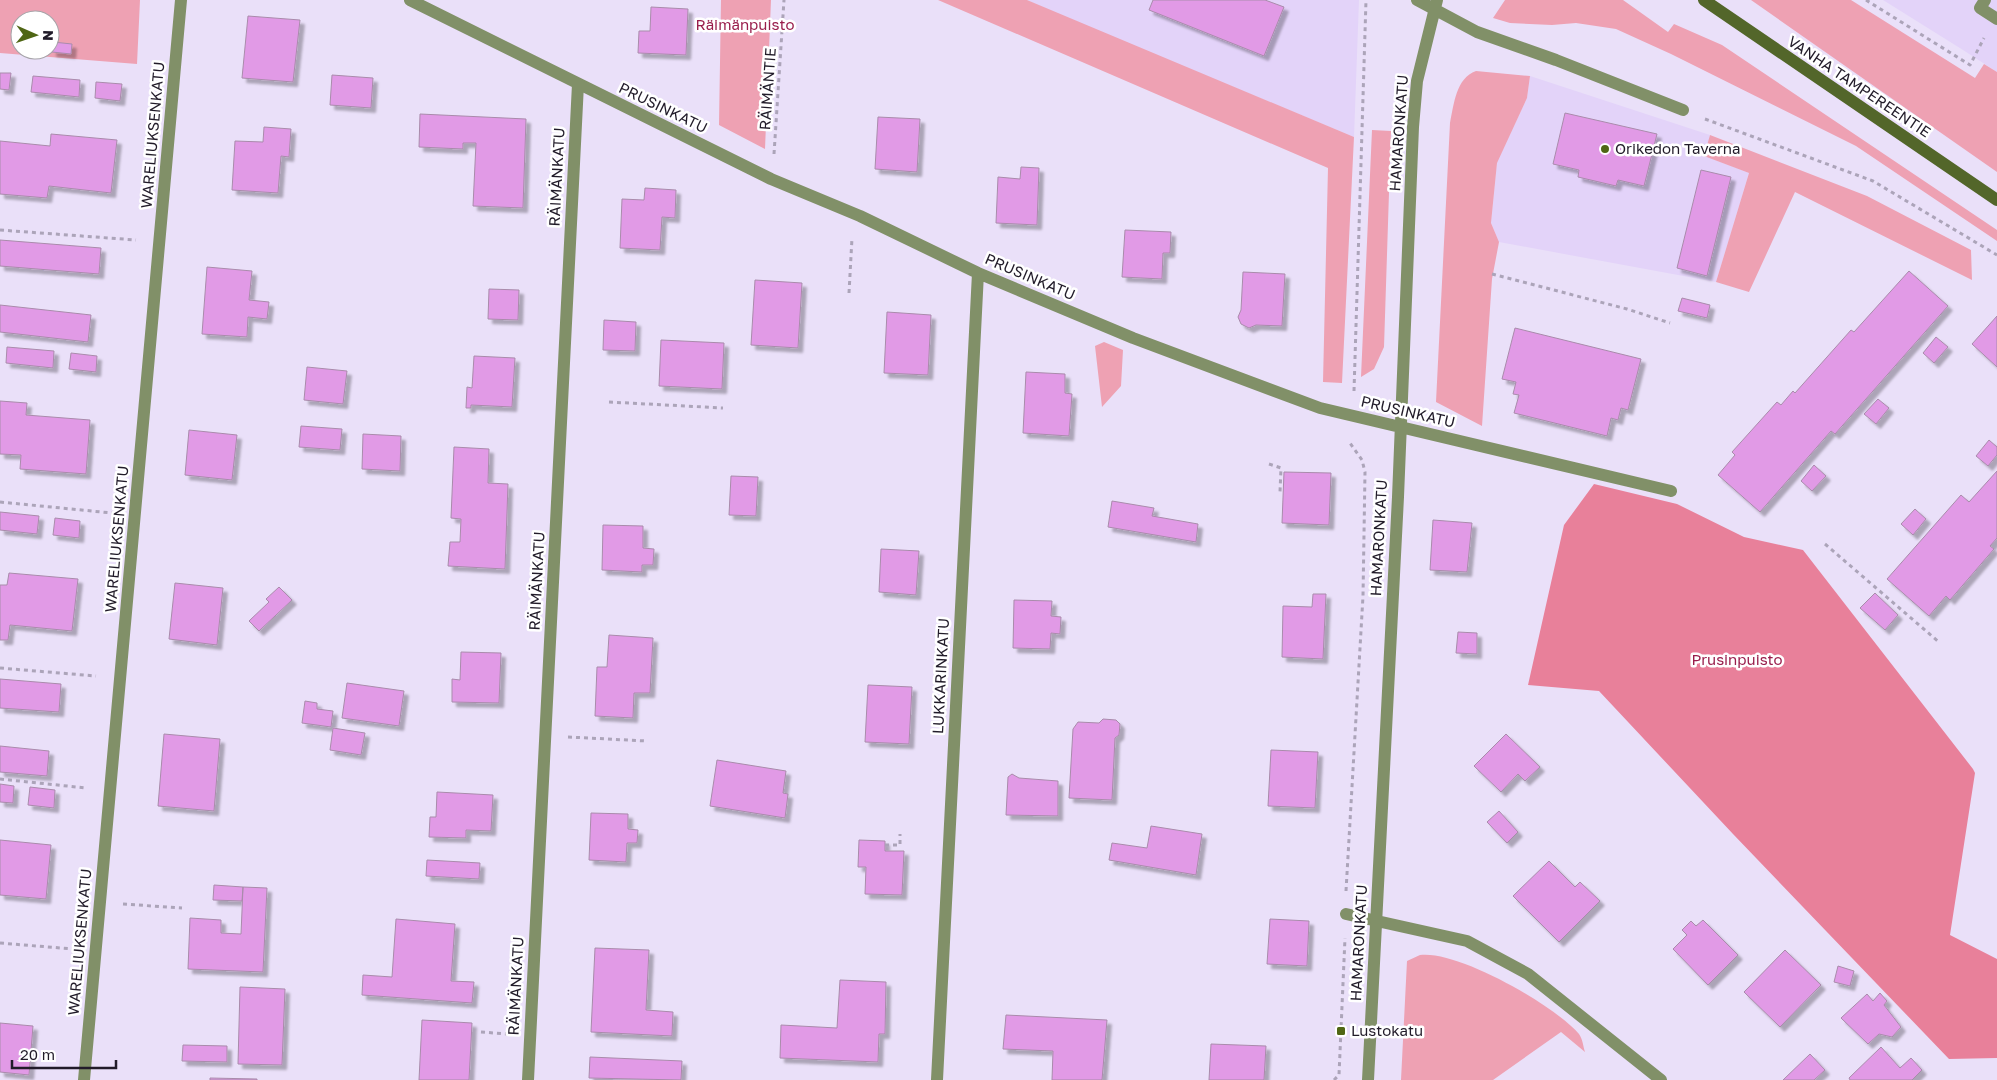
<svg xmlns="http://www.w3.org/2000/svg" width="1997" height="1080" viewBox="0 0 1997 1080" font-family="'Golos Text',sans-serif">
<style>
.built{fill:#e3d3f9}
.green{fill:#eea1b3;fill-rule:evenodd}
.forest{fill:#e8809a}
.building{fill:#e19ae6;stroke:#a98bab;filter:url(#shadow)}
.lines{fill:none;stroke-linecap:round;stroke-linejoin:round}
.path{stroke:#aca4b9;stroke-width:3;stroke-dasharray:4 4;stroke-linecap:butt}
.service{stroke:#819068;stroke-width:12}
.minor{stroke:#819068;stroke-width:12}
.secondary{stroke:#53662a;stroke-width:12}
.poi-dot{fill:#4f6614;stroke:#fff;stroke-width:2}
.labels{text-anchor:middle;stroke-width:5;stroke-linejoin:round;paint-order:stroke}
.park-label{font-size:15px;fill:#991e4c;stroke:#fff}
.street-label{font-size:15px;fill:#211b29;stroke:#fff}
.poi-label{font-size:15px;fill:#211b29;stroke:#fff;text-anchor:start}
</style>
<defs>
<filter id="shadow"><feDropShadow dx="4.5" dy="4.5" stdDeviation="1" flood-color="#0004"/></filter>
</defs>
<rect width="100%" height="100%" fill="#eae0f9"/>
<path class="built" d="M1027,0H1359L1354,137L1052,12Z
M1883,0H1997V72L1963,50Z
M1530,76L1710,135L1705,156L1749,173L1716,282L1499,242L1491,223L1497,162L1527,98Z"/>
<path class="green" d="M0,0H140L137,64L0,53ZM20,20H50V50H20Z
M721,0H771L765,149L719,125Z
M938,0H1027L1354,137L1342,383L1323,382L1328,168Z
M1505,0H1623L1668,32L1674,24L1722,45L1997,230V241L1856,146L1671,54L1616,29L1576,23L1552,25L1510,23L1493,18Z
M1751,0H1851L1975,78L1984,64L1997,72V172Z
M1476,71L1530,76L1527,98L1497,163L1491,223L1499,242L1492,279L1482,426L1436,402L1450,123C1454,104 1456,78 1476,71Z
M1372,130L1391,131L1384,347L1374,369L1361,377Z
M1710,135L1867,196L1971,250L1972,280L1795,192L1749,292L1716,282L1749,173L1704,156Z
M1104,342L1123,350L1121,386L1102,407L1095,346Z
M1420,955C1458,950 1554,1005 1579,1034C1583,1040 1583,1046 1585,1052L1561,1032L1493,1080H1401L1407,961Z"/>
<path class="forest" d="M1594,484L1677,504L1744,537L1803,550L1973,769L1975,773L1950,935L1997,959V1058L1949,1059L1733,834L1599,691L1528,685L1564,525Z"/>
<path class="building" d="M1153,0H1265L1284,7L1264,56L1149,10Z
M651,7L688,9L686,55L638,53L639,31H650Z
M248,16L300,20L293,82L242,78Z
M53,42L72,44L71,54L52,52Z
M0,73H11L9,90L0,89Z
M332,75L373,78L371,108L330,105Z
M33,76L80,80L79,97L31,92Z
M96,82L122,84L120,101L95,98Z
M1565,113L1657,134L1644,186L1618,180L1616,186L1578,177L1579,170L1553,164Z
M420,114L526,119L523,208L473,206L476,143H463V149L419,147Z
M878,117L920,119L917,172L875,169Z
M264,127L291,129L289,157L281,156L278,193L232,190L235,141L263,142Z
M51,134L117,140L111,193L49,186L47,198L0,194V141L50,146Z
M1021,167L1039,168L1037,225L996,223L998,177L1020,179Z
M1701,170L1731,177L1707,276L1677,268Z
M645,188L676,190L675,218L662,217L660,250L620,248L622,199L644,200Z
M1125,230L1171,232L1170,253H1163L1162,279L1122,277Z
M0,240L101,248L99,274L0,266Z
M207,267L252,271L249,300L269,302L267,319L248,317L247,337L202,334Z
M1909,271L1948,306L1835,434L1831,431L1760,512L1718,475L1735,455L1732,452L1777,402L1781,405L1793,391L1795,393L1851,330L1854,332Z
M1243,272L1285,274L1282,326L1256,325L1249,328L1241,324L1238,317L1241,310Z
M755,280L802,283L798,348L751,345Z
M489,289L519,290L518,320L488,319Z
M1682,298L1710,305L1707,318L1678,311Z
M0,305L91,315L88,342L0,332Z
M887,312L931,315L928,375L884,373Z
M1997,316V367L1972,344Z
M604,320L636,322L635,351L603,350Z
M1515,328L1641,359L1628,410L1621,408L1618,420L1611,418L1607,436L1514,413L1519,395L1513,394L1516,382L1502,379Z
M1936,337L1948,347L1934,363L1923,353Z
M661,340L724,343L722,389L659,386Z
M7,347L54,351L53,368L6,363Z
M71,353L97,356L96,372L69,369Z
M474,356L515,358L512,407L471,405V408H466L467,387L472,388Z
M307,367L347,371L343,404L304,400Z
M1026,372L1065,374V393L1072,394L1069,436L1023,433Z
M1878,399L1889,408L1876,424L1864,414Z
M0,401L27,403L26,415L90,420L86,474L20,469L21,455L0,454Z
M301,426L342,429L340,450L299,447Z
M189,430L237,435L232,480L185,475Z
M363,434L401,436L400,471L362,469Z
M1989,440L1997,447V455L1988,466L1976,456Z
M454,447L489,449L488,483L508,484L505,569L448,566L450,542H460L461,519L451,518Z
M1814,465L1826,476L1812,491L1801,481Z
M1997,471V538L1990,546L1994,549L1950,600L1946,596L1929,616L1887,579L1961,495L1969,502Z
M1284,472L1331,473L1329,525L1282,523Z
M731,476L758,477L756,516L729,515Z
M1112,501L1154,508L1152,516L1198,524L1196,542L1108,527Z
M1915,509L1926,519L1913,535L1901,524Z
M0,512L39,516L37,534L0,530Z
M55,518L80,521L79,538L53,535Z
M1433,520L1472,523L1467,572L1430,570Z
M603,525L643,526V548L654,549L653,565H642V572L602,570Z
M881,549L919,551L916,595L879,592Z
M9,573L78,579L72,631L10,625L8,640H0V585H7Z
M175,583L223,588L217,645L169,639Z
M279,587L292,600L259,631L249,621L269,602L266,599Z
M1875,593L1898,615L1885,630L1860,608Z
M1313,594H1326L1323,659L1282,657L1283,606L1312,607Z
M1014,600L1052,601L1051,616L1061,617L1060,634L1051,633L1050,649L1013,648Z
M1458,632L1477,633V654L1456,653Z
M609,635L653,638L650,693H634L633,718L595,716L597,667H607Z
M461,652L501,653L499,703L452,702V679L460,680Z
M0,679L61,684L59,712L0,708Z
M347,683L404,691L399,726L342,718Z
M868,685L912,687L909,744L865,742Z
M305,701L317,703V709L333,711L331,727L302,723Z
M1103,719L1116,720L1120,724L1119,735L1115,738L1112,800L1069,798L1073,729L1078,722L1099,723Z
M333,728L365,733L361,755L330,750Z
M164,734L220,739L214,811L158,806Z
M1506,734L1540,767L1525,781L1518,774L1501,792L1474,766Z
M0,746L49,751L47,776L0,772Z
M1271,750L1318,752L1315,808L1268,806Z
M717,760L786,771L783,793L788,794L785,818L710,806Z
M1012,774L1019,778L1058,781V816L1006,815L1008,777Z
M0,784L14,786L13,803L0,802Z
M30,787L55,790L54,808L28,805Z
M437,792L493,795L491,831L466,830V838L429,837L430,817H436Z
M1499,811L1518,832L1507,843L1487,822Z
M591,813L628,814V829L638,830L637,843H627L626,862L589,860Z
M1151,826L1202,834L1196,875L1109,860L1112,843L1147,848Z
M0,840L51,845L46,899L0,895Z
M859,840L885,841V851H904L902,895L865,894L866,867H858Z
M427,860L480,863L479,879L426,876Z
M1549,861L1575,887L1580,882L1600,901L1559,942L1513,896Z
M214,885L243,887L242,901L213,900Z
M243,887L267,888L263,972L188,969L190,918L221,920V933L241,934Z
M396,919L455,924L451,981L474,982L472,1003L362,995L363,975L392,977Z
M1270,919L1309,921L1307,966L1267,964Z
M1703,920L1738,955L1708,985L1673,949L1687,935L1682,930L1691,921L1696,926Z
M595,948L649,950L646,1010L673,1012L672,1036L591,1032Z
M1785,950L1821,985L1780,1027L1744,992Z
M1838,966L1854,971L1850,986L1834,982Z
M840,980L886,982L885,1034H879L878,1062L780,1058L781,1025L837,1028Z
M240,987L285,989L282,1065L238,1064Z
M1880,993L1887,1001L1884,1005L1901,1027L1892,1037L1879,1034L1868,1044L1841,1018L1867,994L1873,1001Z
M1006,1015L1107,1020L1102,1080H1052L1053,1051L1003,1049Z
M422,1020L472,1023L469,1080H419Z
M0,1023L33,1026L29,1075L0,1072Z
M1211,1044L1266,1046L1264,1080H1209Z
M183,1045L227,1046V1062L182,1061Z
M1881,1047L1900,1068L1911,1058L1922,1070L1912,1080H1850L1849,1078Z
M1810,1054L1825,1070L1814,1080H1783Z
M590,1057L682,1061L681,1080L589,1078Z
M210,1078L257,1079V1080H210Z"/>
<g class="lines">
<path class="path" d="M1866,0L1970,65L1984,38
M1705,119L1873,181L1997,255
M774,154L784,0
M0,230L136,240
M1492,274L1627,309L1670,323
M849,293L852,238
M1354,391L1366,0
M609,402L723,408
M1269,464L1281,468L1280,492H1283
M0,502L112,513
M1825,544L1940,643
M0,668L96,676
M568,737L647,741
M0,779L86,788
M885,845H900V834
M1346,891L1363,596L1365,472L1362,460L1350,443L1351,440
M123,904L182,908
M0,943L73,949
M481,1032L507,1034
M1334,1080L1339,1075L1345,938"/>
<path class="service" d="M1985,0L1980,8L1997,19
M1346,914L1377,921"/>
<path class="minor" d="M410,0L771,179L860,216L978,273L1133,338L1320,408L1671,491
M1417,0L1477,32L1556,60L1683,110
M1377,921L1467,941L1528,974L1661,1080
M84,1080L181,0
M528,1080L578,84
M937,1080L978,273
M1368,1080L1398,497L1413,127L1417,81L1437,0"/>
<path class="secondary" d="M1704,0L1997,200"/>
</g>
<g class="poi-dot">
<circle cx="1605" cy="149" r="5"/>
<rect x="1336" y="1026" width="10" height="10" rx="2.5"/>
</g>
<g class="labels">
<g class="park-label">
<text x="745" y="30">Räimänpuisto</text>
<text x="1737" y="665">Prusinpuisto</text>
</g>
<g class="street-label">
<text transform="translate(1859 87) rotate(34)" y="5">VANHA TAMPEREENTIE</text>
<text transform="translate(768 89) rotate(-86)" y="5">RÄIMÄNTIE</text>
<text transform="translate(663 108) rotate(26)" y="5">PRUSINKATU</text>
<text transform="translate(1399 133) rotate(-86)" y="5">HAMARONKATU</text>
<text transform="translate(153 135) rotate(-85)" y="5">WARELIUKSENKATU</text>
<text transform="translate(557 177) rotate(-87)" y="5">RÄIMÄNKATU</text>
<text transform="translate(1030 277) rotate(23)" y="5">PRUSINKATU</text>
<text transform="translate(1408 412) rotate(13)" y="5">PRUSINKATU</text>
<text transform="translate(1379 538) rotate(-87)" y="5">HAMARONKATU</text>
<text transform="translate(117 539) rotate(-85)" y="5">WARELIUKSENKATU</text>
<text transform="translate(537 581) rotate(-87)" y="5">RÄIMÄNKATU</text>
<text transform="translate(941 676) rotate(-87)" y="5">LUKKARINKATU</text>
<text transform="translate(80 942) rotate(-85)" y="5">WARELIUKSENKATU</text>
<text transform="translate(1359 943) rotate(-87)" y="5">HAMARONKATU</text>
<text transform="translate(516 986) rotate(-87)" y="5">RÄIMÄNKATU</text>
</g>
<g class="poi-label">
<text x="1615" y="154">Orikedon Taverna</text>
<text x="1351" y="1036">Lustokatu</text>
</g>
</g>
<g transform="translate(35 35) rotate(92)"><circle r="24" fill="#ffffff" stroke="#a6a4a9"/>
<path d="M0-4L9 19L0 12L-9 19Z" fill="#4f6614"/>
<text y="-8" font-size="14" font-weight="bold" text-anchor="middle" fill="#211b29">N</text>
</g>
<path d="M12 1060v8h104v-8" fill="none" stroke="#211b29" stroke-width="2.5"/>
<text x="20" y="1060" font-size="15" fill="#211b29" stroke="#ffffff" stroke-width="4" paint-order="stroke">20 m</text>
</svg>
